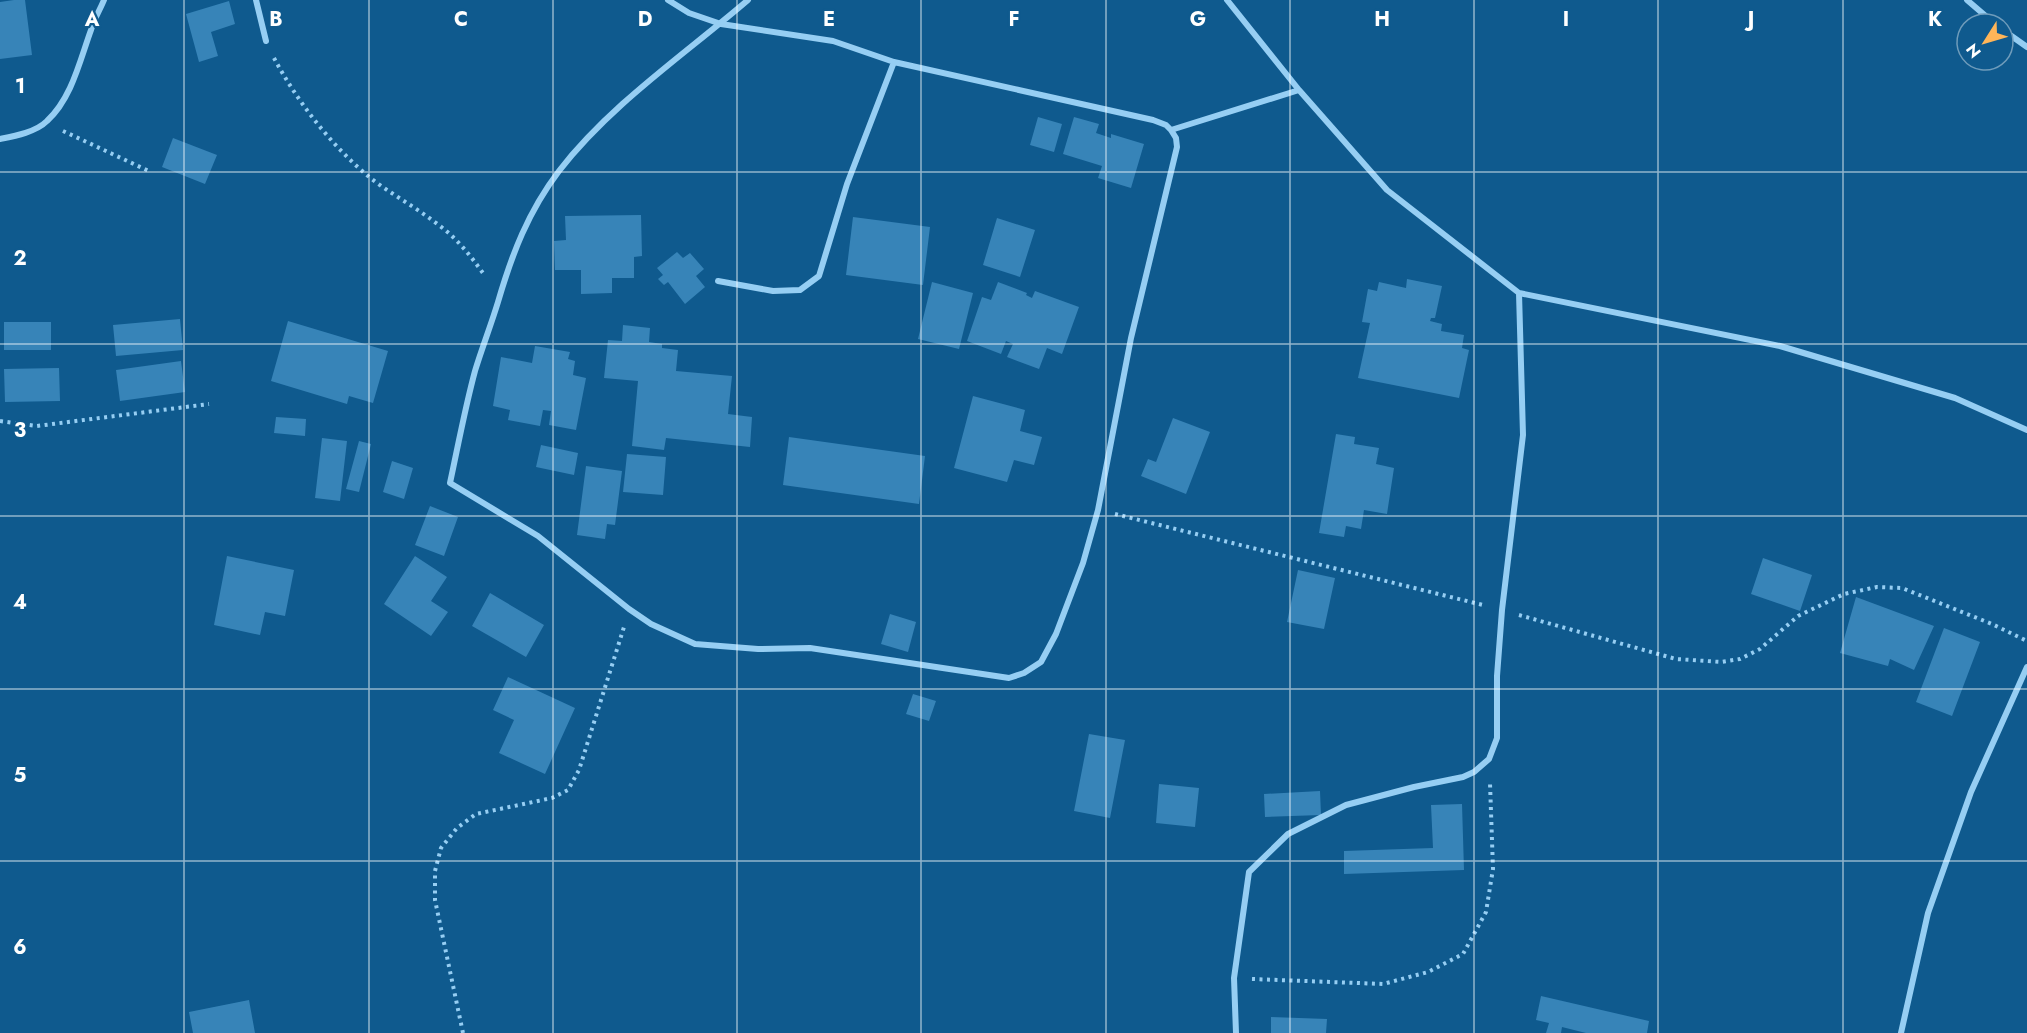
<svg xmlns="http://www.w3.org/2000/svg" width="2027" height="1033" viewBox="0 0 2027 1033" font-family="Jost,sans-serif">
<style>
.building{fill:#3784b8}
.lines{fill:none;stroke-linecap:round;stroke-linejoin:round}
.path{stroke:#96cef3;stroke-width:4;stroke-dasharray:3 4.5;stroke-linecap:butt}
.minor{stroke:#96cef3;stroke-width:6}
.grid{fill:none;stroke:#fff;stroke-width:1.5;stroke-opacity:0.55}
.grid-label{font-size:20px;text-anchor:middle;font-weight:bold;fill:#fff;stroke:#0f5a8e;stroke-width:4.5;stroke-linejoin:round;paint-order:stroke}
</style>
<rect width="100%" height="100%" fill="#0f5a8e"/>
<path class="building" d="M14,0H25L32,55L0,59V2Z
M229,1L235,24L211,32L218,56L199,62L186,14Z
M1038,117L1062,124L1054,152L1030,145Z
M1074,117L1099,124L1096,133L1111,138V134L1144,144L1131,188L1098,178L1102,166L1063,154Z
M173,138L217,155L205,184L162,167Z
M641,215L642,256L634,257V278H612V293L581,294V270H555L554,241L566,240L565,216Z
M853,217L930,227L923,285L846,275Z
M997,218L1035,230L1020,277L983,265Z
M677,252L683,258L690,253L704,269L696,276L705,287L685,304L668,282L664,285L658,279L663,275L657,268Z
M1407,279L1442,286L1435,318H1431L1430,321L1442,324L1441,331L1464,335L1462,348L1469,350L1459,398L1358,378L1370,323L1362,322L1368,289L1377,291L1379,282L1406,288Z
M932,282L973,293L959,349L918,339Z
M998,282L1027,293L1026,295L1032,298L1035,291L1079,307L1062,354L1047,348L1039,369L1007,357L1013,344L1006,341L1001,354L967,341L982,297L991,300Z
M180,319L183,350L116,356L113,325Z
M288,321L388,351L373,403L349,396L347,404L271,381Z
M4,322H51V350H4Z
M623,325L650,328L649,342L662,344V348L678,350L676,371L732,376L728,414L752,417L750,447L666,438L664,450L632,446L638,381L604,378L608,340L622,341Z
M535,346L570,352L568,359L575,361L573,375L586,378L576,430L549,425L551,411L543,410L540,426L508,420L510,410L493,406L501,357L532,363Z
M181,361L185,392L120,401L116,370Z
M59,368L60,401L5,402L4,369Z
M973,396L1025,410L1020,431L1042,437L1034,465L1014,460L1007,482L954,468Z
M276,417L306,419L305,436L274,433Z
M1173,418L1210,432L1186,494L1141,476L1148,459L1156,462Z
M1336,434L1355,437L1354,444L1379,448L1376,464L1394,468L1387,514L1364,510L1361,529L1346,526L1344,537L1319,533Z
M789,437L925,456L919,504L783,485Z
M322,438L347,441L340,501L315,498Z
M359,441L371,444L359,492L346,489Z
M541,445L578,453L574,475L536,467Z
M627,454L666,457L663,495L623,492Z
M392,461L413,468L404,499L383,492Z
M586,466L622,471L615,525L607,524L605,539L577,535Z
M430,506L458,517L444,556L415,545Z
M227,556L294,570L285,616L265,612L260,635L214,625Z
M415,556L447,577L431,601L448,612L431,636L384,604Z
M1763,558L1812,575L1800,611L1751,594Z
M1298,570L1335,578L1324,629L1287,622Z
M490,593L544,625L526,657L472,626Z
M1856,597L1934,626L1914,670L1890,659L1888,666L1840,653Z
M890,614L916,622L908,652L881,644Z
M1944,628L1980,642L1952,716L1916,702Z
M508,677L575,708L545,774L499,753L514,720L493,710Z
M913,694L936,701L929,721L906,714Z
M1089,734L1125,740L1110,818L1074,811Z
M1159,784L1199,788L1195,827L1156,823Z
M1320,791L1321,815L1265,817L1264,794Z
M1462,804L1464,870L1344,874V851L1433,848L1431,805Z
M1541,996L1649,1021L1647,1033H1586L1562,1027L1561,1033H1546L1549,1023L1536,1020Z
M249,1000L255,1033H193L189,1012Z
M1271,1017L1327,1019L1326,1033H1271Z"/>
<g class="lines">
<path class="path" d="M274,58C297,101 330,144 368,176C389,193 414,206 436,223C456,237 471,256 485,276
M63,131L151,172
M0,421L37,426L209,404
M1115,514L1483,605
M1519,615L1676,659L1721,662L1740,659L1760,649L1798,616L1844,594L1877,587L1902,588L1992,624L2027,641
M1252,979L1383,984L1428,972L1463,954L1486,912L1493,869L1490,783
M463,1033L435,900V871L441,848L457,828L476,814L552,798L568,790L579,770L624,627"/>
<path class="minor" d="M256,0L266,41
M668,0L689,13L721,24L833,41L894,62L1153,120L1166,125L1171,130L1299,90L1387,190L1519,293L1780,346L1955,398L2027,430
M748,0C684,55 611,104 559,171C528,212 512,254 498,302C491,325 482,348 475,371C465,408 458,446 450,483L538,536L629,609L651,624L695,644L758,649L810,648L1009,678L1024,673L1041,662L1056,634L1083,563L1098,510L1131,338L1177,147L1176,138L1171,130
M1227,0L1299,90
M1967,0L1995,24
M2003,30L2027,47
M0,139C15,136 36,132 47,121C72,98 80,60 91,30C94,19 100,10 104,0
M718,281L773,291L800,290L819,276L847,184L894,62
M1236,1033L1234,978L1249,872L1288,834L1346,805L1414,787L1463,777L1474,772L1489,759L1497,738V676L1502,610L1523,435L1519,293
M1901,1033L1928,913L1971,792L2027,667"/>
</g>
<path class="grid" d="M184,0V1033M369,0V1033M553,0V1033M737,0V1033M921,0V1033M1106,0V1033M1290,0V1033M1474,0V1033M1658,0V1033M1843,0V1033M0,172H2027M0,344H2027M0,516H2027M0,689H2027M0,861H2027"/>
<g class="grid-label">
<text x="92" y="26">A</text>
<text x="276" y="26">B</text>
<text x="461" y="26">C</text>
<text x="645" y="26">D</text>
<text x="829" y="26">E</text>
<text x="1014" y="26">F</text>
<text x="1198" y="26">G</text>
<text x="1382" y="26">H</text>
<text x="1566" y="26">I</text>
<text x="1751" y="26">J</text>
<text x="1935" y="26">K</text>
<text x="20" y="93">1</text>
<text x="20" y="265">2</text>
<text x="20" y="437">3</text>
<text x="20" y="609">4</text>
<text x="20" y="782">5</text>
<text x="20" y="954">6</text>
</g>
<g transform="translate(1985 42) rotate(233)"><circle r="28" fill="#0f5a8e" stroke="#6f9cbb" stroke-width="1.5"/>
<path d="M0-4.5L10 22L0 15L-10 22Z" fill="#ffb558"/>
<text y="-9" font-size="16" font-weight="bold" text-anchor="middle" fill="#ffffff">N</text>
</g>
</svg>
